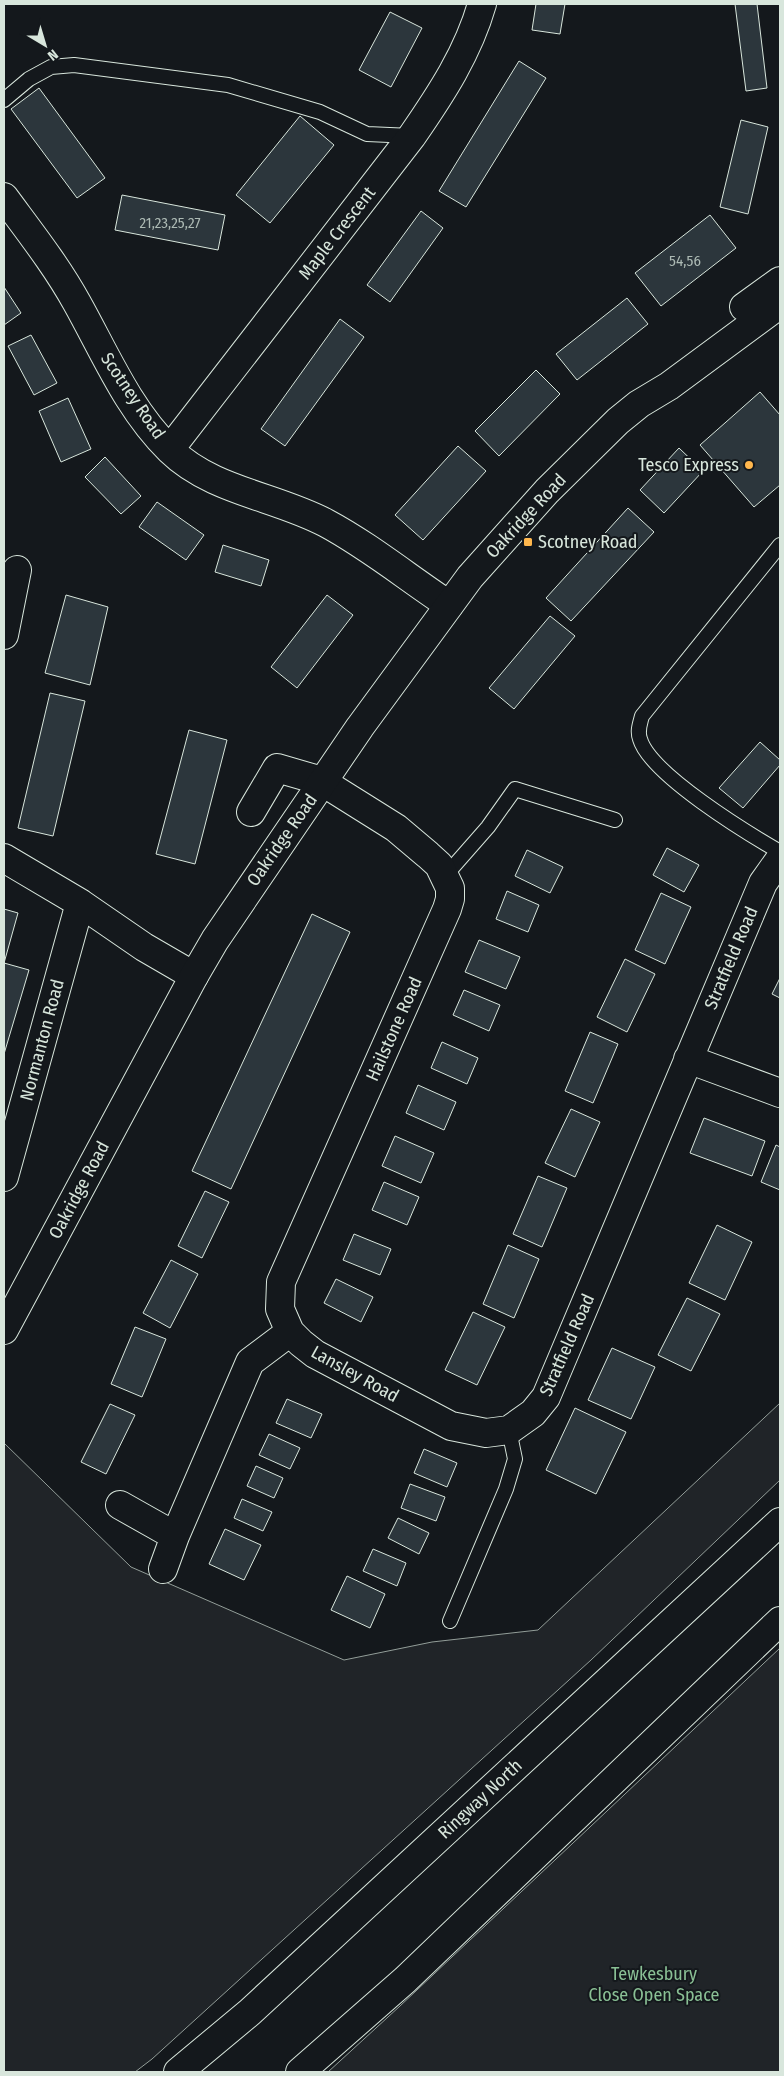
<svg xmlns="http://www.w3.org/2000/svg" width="784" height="2076" viewBox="0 0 784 2076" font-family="'Fira Sans Condensed',sans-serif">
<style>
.green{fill:#202428;stroke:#939e99}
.building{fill:#2c363c;stroke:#d8e6dc}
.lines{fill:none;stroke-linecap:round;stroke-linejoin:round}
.lane-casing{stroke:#d8e6dc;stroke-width:16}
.street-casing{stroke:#d8e6dc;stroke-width:30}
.secondary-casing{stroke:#d8e6dc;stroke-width:30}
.highway-casing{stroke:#d8e6dc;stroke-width:30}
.lane{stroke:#14181c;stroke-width:14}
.street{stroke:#14181c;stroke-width:28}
.secondary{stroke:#14181c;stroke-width:28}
.highway{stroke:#14181c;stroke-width:28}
.poi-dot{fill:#ffb74d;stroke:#14181c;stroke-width:2}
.labels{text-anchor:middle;stroke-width:4;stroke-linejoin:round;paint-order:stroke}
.number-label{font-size:15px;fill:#adbab4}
.street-label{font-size:18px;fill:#d8e6dc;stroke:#14181c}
.poi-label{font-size:18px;fill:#d8e6dc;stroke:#14181c;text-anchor:end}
.park-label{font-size:18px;fill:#8ac095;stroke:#14181c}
</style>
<rect width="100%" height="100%" fill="#14181c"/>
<path class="green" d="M780,1403V1480L591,1660L152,2059L135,2072H4V1443L131,1567L344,1660L432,1642L538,1630Z
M780,1648V2072H328L400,2006Z"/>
<path class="building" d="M536,4H565L560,34L532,30Z
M735,4H757L767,88L746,91Z
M390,12L422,28L391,87L359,70Z
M519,61L546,78L466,207L439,191Z
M39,88L105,178L77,198L11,109Z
M300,116L334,145L270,223L236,195Z
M741,120L768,127L748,214L720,207Z
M122,195L225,215L218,250L115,230Z
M421,211L443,228L390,302L367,285Z
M710,215L736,248L661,306L635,273Z
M4,287L21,313L4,325Z
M627,298L648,324L577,380L556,354Z
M340,319L364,337L285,446L261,429Z
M31,335L57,383L34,395L8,346Z
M536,370L560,394L499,456L475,431Z
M760,392L780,415V485L754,507L700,445Z
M68,398L91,449L61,462L39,411Z
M458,446L486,471L423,540L395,515Z
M679,448L703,471L664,513L640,490Z
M105,457L141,496L121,514L85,477Z
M157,502L204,535L186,560L139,527Z
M628,508L654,532L571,621L546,598Z
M223,545L269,560L261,586L215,572Z
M66,595L108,607L90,685L45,673Z
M327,595L353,615L297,688L271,667Z
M550,616L575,636L514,709L489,688Z
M50,693L85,701L53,836L18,828Z
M189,730L227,740L195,864L156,854Z
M760,742L780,760V765L743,808L719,788Z
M667,848L699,865L684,892L653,875Z
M527,850L563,867L550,893L515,876Z
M507,891L539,905L528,932L496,919Z
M661,893L691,907L665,964L635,950Z
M4,909L18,913L4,963L29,970L4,1054Z
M312,914L350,932L231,1189L192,1171Z
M479,940L520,957L506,989L465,972Z
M625,959L655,974L627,1032L597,1017Z
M780,978V998L772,994Z
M464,990L500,1005L489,1031L453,1015Z
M590,1032L618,1044L593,1103L565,1091Z
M442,1042L478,1058L467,1084L431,1068Z
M418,1085L456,1102L444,1130L406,1113Z
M571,1109L600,1122L575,1177L545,1163Z
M704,1118L765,1141L752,1176L690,1153Z
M395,1136L434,1153L421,1183L382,1166Z
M776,1145L780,1147V1190L761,1182Z
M538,1176L567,1188L542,1247L513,1234Z
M384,1182L419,1197L407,1225L372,1210Z
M205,1191L229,1202L202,1258L178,1246Z
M717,1225L752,1242L725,1300L689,1283Z
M354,1234L391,1249L380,1275L343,1260Z
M508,1245L539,1259L514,1318L483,1304Z
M171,1260L198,1274L170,1328L143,1313Z
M336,1279L373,1297L361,1322L324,1303Z
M687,1298L720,1314L691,1371L658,1355Z
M473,1312L505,1327L477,1385L445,1370Z
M135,1327L166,1339L142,1397L111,1384Z
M612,1348L655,1367L631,1419L588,1400Z
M287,1399L322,1414L311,1438L276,1423Z
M110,1404L135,1415L106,1474L81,1462Z
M575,1408L626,1432L596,1494L546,1470Z
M269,1434L300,1448L290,1469L259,1455Z
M424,1449L457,1463L447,1487L414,1473Z
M256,1466L283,1478L274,1498L247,1486Z
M410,1484L445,1497L436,1521L401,1508Z
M242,1499L272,1512L263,1531L234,1518Z
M398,1518L429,1533L419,1554L388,1538Z
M225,1529L261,1545L244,1580L209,1564Z
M373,1549L406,1563L397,1586L363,1571Z
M347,1576L385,1594L370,1628L331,1610Z"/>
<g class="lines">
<g class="lane-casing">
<path id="lane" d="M4,100L29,79L51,67L74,65L228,85L320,112L367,134L412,136
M780,545L642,716C640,724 637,731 640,739C650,774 747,833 780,852
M445,876L488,827L515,789L615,820
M450,1621L506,1489L515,1459L509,1430"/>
</g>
<g class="street-casing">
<path id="street" d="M4,197C29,231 56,265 77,303C105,353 128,409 170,450C212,491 275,496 326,523C369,546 408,578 449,605
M170,449L412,136C441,94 468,53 482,4
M4,635L17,570
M251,812L277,768L315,779L329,786L396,828L428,855L439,865L450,888V899L447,909L281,1282L280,1309L290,1332L301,1343L315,1354L451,1426L486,1433L509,1430L533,1413L546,1397L763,883L780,859
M4,858L80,903L144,947L194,976
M688,1059L780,1093
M4,1177L80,903
M120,1505L175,1536
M163,1569L175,1536L250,1362L290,1332"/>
</g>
<g class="secondary-casing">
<path id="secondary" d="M744,307L780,281
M4,1330L194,976L215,940L360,727L470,577L547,491L618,421L639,404L669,386L780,304"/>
</g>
<g class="highway-casing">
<path id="highway" d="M178,2072L250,2012L780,1522
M300,2072L405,1980L780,1621"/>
</g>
<use href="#lane" class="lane"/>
<use href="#street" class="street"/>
<use href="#secondary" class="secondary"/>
<use href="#highway" class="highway"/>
</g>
<g class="poi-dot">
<circle cx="749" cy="465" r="5"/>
<rect x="523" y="537" width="10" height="10" rx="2.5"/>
</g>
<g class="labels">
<g class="number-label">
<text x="170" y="228">21,23,25,27</text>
<text x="685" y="266">54,56</text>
</g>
<g class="street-label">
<text transform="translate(337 233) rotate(-52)" y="6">Maple Crescent</text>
<text transform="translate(133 396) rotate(56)" y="6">Scotney Road</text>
<text transform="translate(526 516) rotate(-47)" y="6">Oakridge Road</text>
<text transform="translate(282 840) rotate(-55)" y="6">Oakridge Road</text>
<text transform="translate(731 958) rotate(-67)" y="6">Stratfield Road</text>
<text transform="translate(394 1029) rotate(-66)" y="6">Hailstone Road</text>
<text transform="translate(42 1040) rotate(-75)" y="6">Normanton Road</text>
<text transform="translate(79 1190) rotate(-62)" y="6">Oakridge Road</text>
<text transform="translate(567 1345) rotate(-66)" y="6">Stratfield Road</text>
<text transform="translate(355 1374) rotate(29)" y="6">Lansley Road</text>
<text transform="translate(480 1799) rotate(-43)" y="6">Ringway North</text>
</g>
<g class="poi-label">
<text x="739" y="471">Tesco Express</text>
<text x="538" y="548" text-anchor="start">Scotney Road</text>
</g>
<g class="park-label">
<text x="654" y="1980">Tewkesbury<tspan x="654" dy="21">Close Open Space</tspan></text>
</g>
</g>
<rect width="784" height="2076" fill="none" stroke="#d8e6dc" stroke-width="10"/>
<g transform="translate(45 45) rotate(142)" stroke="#14181c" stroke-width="4" paint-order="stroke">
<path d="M0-4L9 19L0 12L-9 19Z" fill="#d8e6dc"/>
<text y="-8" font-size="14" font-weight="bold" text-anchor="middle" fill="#d8e6dc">N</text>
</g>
</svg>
